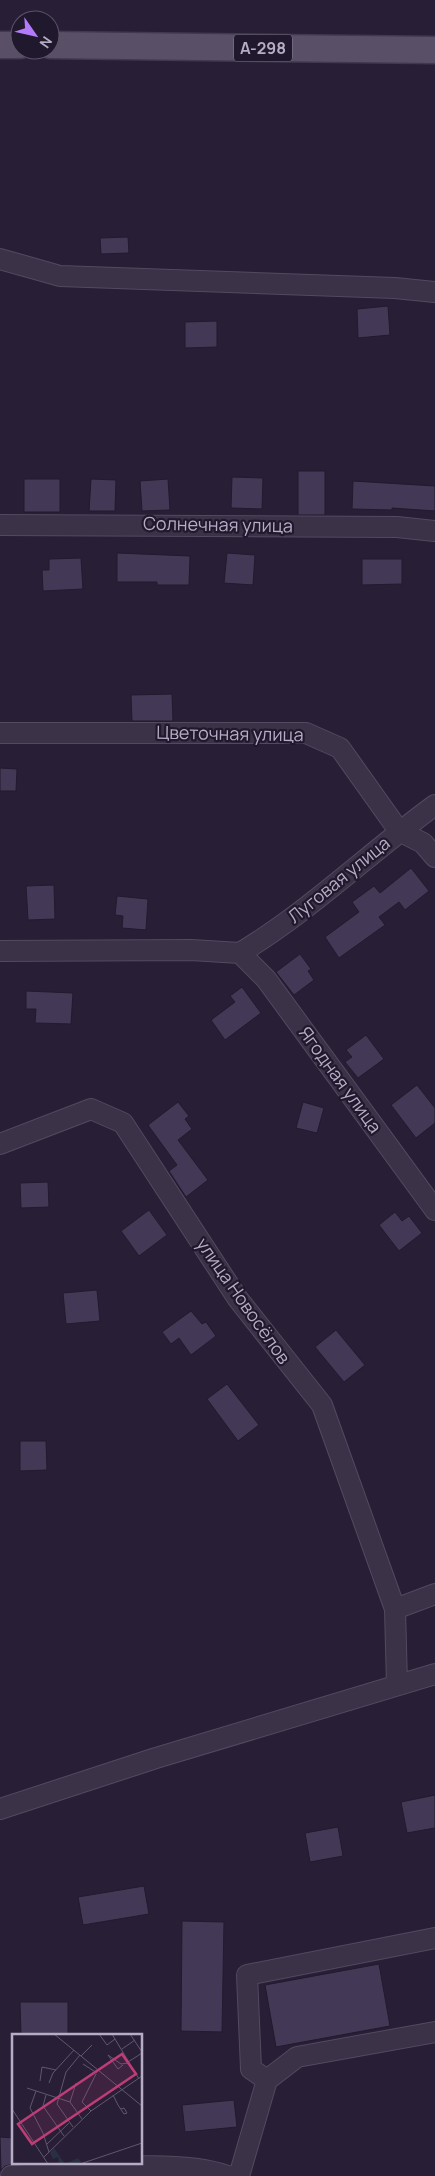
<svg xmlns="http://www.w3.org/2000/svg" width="435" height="2176" viewBox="0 0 435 2176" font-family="Manrope,sans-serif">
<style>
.building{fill:#433855;stroke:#221a2e}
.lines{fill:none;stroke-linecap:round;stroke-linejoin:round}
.minor-casing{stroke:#534a60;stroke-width:22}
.major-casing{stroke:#41394e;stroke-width:29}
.minor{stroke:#3b3248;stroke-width:20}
.major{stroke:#595068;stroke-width:26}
.labels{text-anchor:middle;stroke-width:4.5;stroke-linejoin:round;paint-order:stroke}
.shield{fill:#20182c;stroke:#8a8097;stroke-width:1}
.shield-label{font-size:16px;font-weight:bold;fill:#b7acc5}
.street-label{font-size:18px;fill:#b7acc5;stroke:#20182c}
.inset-road{fill:none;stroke:#615770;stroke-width:1}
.view{fill:#bf3d76;fill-opacity:0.15;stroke:#bf3d76;stroke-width:2.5}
.inset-edge{fill:none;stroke:#b7acc5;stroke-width:2.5}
</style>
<rect width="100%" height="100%" fill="#281f37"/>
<path class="building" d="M128,237L129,253L101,254L100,238Z
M388,306L390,335L358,338L357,309Z
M217,321V347L185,348V322Z
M298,471H325V515H298Z
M232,477L263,478L262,509L231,508Z
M24,479H60V512H24Z
M91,479L116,480L115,511H89Z
M168,479L170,510L142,511L140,481Z
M353,481L435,486V511L392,508V510L352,509Z
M117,553L190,556L189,585H157V582H117Z
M227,553L255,555L253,585L224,583Z
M81,558L83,589L43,591L42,570H49V559Z
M362,559H402V584L362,585Z
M172,694L173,721H132L131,695Z
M0,768L17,769L16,791H0Z
M411,868L429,891L405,910L399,902L379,917L385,925L339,958L325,937L359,912L352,902L374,886L380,893Z
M54,885L55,919L28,920L26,886Z
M117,896L148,899L146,930L122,928L123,916L115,915Z
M300,954L311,969L308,971L314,980L294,995L276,972Z
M242,987L261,1013L225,1040L211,1020L235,1002L230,996Z
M26,991L73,993L71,1024L35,1023L36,1009H26Z
M366,1035L384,1059L358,1078L345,1062L352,1057L346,1050Z
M417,1085L435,1108V1123L416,1138L391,1105Z
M178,1102L189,1116L185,1119L192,1129L178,1140L208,1180L186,1197L169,1171L177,1165L148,1125Z
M303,1102L324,1108L317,1133L296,1128Z
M48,1182L49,1207L21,1208L20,1183Z
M149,1210L167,1235L139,1256L121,1231Z
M395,1212L402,1221L409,1216L422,1233L399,1251L379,1225Z
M97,1290L100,1321L66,1324L63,1293Z
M191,1311L202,1324L206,1322L216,1336L191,1355L179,1338L171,1344L162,1332Z
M336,1330L365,1365L344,1382L315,1347Z
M227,1384L259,1425L238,1441L207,1399Z
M20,1441H46L47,1470L20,1471Z
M435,1795V1828L407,1833L401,1802Z
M338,1827L343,1856L310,1862L305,1833Z
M144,1886L149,1914L83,1925L78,1897Z
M182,1921L224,1922L222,2032L181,2031Z
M379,1964L390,2026L276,2047L265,1985Z
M20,2002H68V2035H21Z
M234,2100L237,2127L185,2132L182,2105Z
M0,2137L14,2138V2164L5,2166L1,2170Z"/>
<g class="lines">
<g class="minor-casing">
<path id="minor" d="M0,259L60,276L395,288L435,292
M0,525L397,527L435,531
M0,733H306L340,748L399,831L423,843L435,857
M0,951L191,950L240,953
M240,953L266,979L435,1210
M240,953C310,911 369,853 435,805
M0,1144L91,1109L123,1123L238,1299L322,1405L395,1609
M397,1685L395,1609L435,1594
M0,1809L156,1758L435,1674
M267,2080L251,2069L247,1975L435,1938
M11,2176C71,2172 172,2156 228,2176
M239,2176L267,2080L297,2057L435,2032"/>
</g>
<g class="major-casing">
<path id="major" d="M0,45H20
M50,45L435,50"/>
</g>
<use href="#minor" class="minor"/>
<use href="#major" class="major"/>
</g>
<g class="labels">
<rect class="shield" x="234" y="34.5" width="58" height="27" rx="4"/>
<g class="shield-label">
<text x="263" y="54">А-298</text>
</g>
<g class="street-label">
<text transform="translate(218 525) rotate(1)" y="6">Солнечная улица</text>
<text transform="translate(230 734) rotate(1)" y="6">Цветочная улица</text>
<text transform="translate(339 880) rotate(-39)" y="6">Луговая улица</text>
<text transform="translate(340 1080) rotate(54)" y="6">Ягодная улица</text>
<text transform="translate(243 1301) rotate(55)" y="6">улица Новосёлов</text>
</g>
</g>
<g transform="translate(12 2034)">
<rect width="130" height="130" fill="#281f37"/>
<path d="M42,114L53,130L66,124L69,128L66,130H47L46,123L41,125L38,119Z" fill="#293043"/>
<path class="inset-road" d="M42,0L130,72M87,0L95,11L103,5M100,0L127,45M118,0L130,18M110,15L123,6M69,22L80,11M116,28L130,19M71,30L85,39M111,31L106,35L96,21L109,30L116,29M28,47L30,33L44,36M37,49L41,39L62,16M15,54L58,68M24,57L18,74L31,99L37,118M34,61L31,72L52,102M101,61L106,71L112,80L115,79L112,74L109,75M58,68L70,85M58,68L64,49M0,75L36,130M79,77L70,68L84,40M61,93L45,70L54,38L68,21M35,110L57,89M32,123L79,77L130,42M68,130L130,109"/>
<path class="view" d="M110,20L124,40L20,110L6,90Z"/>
<rect width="130" height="130" class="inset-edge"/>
</g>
<g transform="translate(35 35) rotate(124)"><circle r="24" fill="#20182c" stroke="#5c5369"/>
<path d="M0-4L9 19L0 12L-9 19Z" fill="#b27bfb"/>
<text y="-8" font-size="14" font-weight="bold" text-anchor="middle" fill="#b7acc5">N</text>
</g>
</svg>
